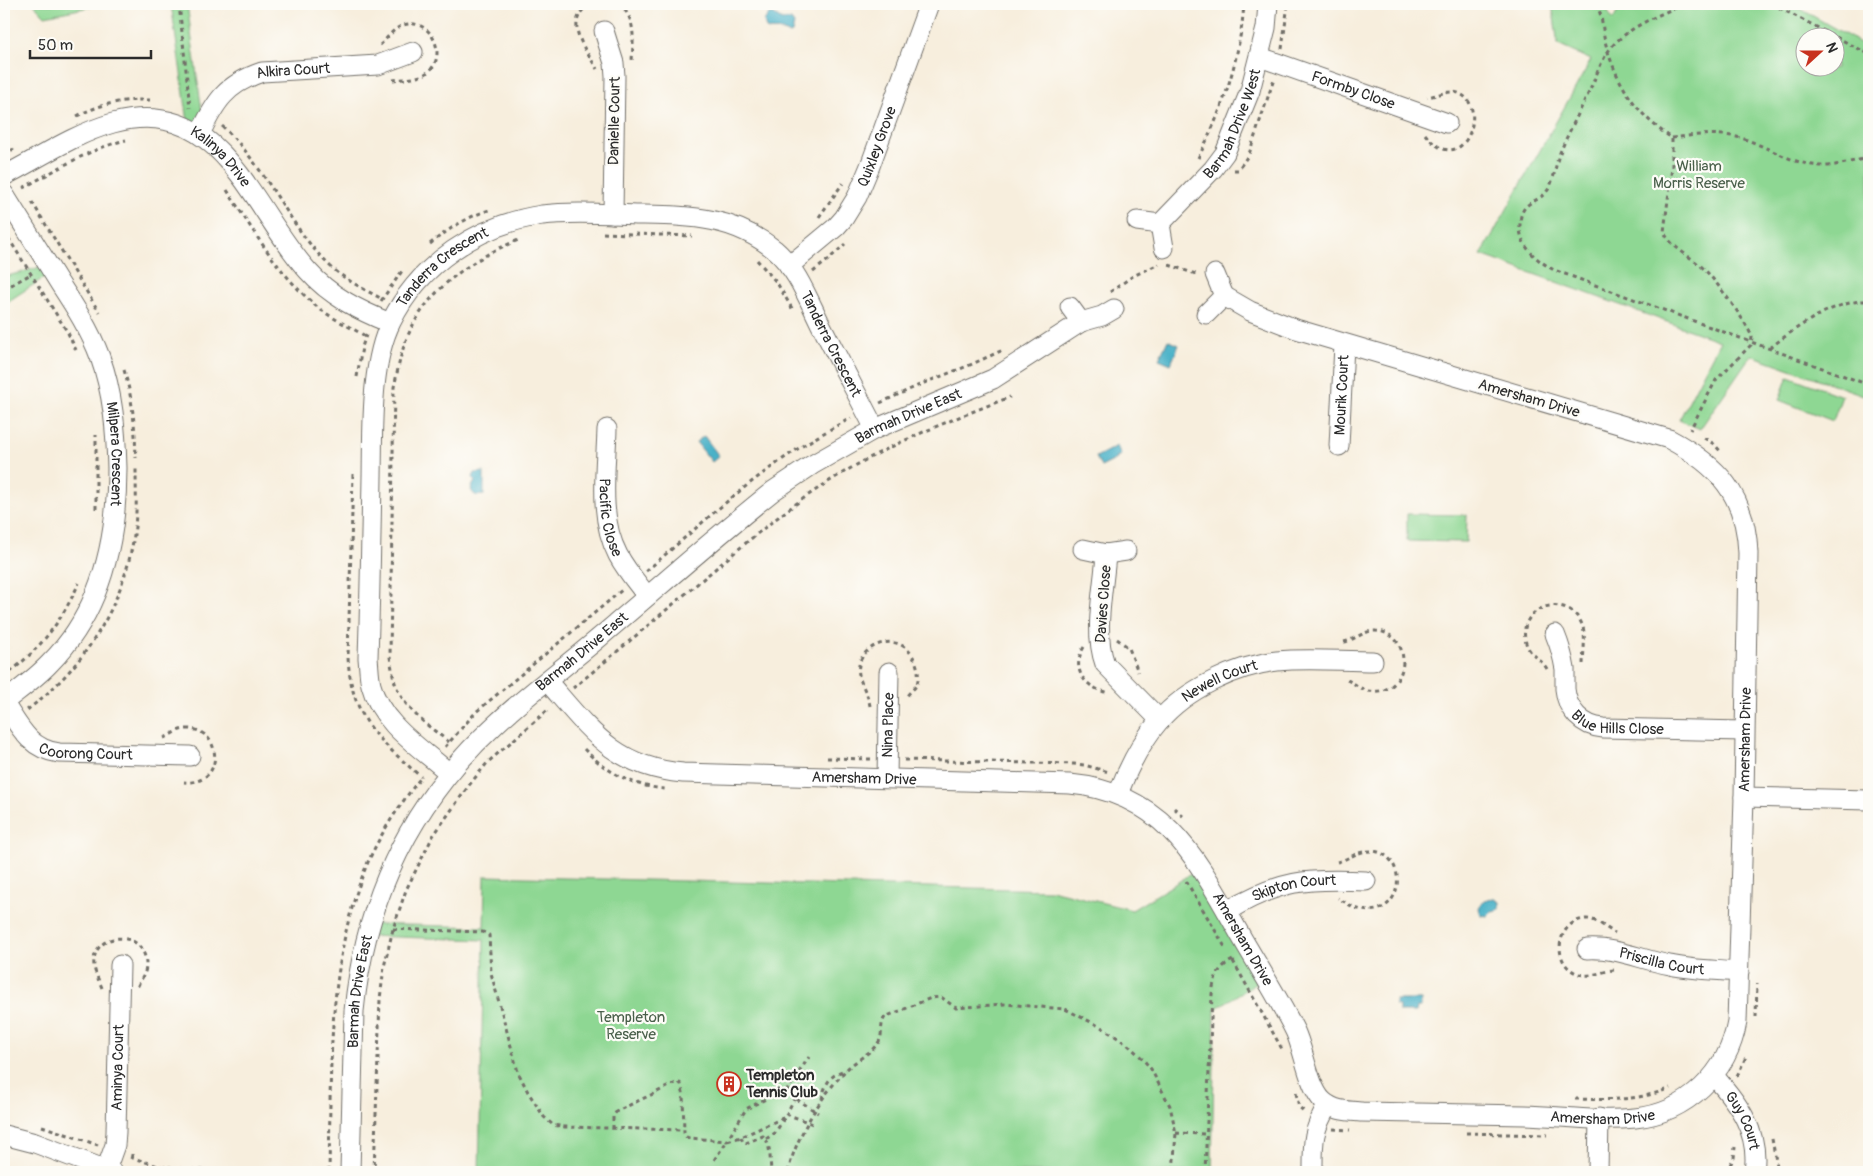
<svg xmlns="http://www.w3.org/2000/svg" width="1873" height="1176" viewBox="0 0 1873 1176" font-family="Pangolin,sans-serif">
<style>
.green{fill:#8ed793;stroke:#5c815f;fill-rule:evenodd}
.water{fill:#48b1c7;stroke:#3a6e79}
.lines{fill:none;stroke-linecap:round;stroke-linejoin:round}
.street-casing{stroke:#726f69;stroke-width:21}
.path{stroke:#726f69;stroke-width:3;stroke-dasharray:4 4;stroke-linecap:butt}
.street{stroke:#fff;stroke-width:19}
.labels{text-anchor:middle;stroke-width:4.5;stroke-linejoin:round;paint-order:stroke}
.street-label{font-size:15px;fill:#2b2b2b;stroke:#fdfcf7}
.park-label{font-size:15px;fill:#495f4a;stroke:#fdfcf7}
.poi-label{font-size:15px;font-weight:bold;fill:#2b2b2b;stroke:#fdfcf7;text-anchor:start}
</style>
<rect width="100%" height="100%" fill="#fdfcf7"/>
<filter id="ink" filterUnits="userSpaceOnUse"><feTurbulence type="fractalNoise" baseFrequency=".02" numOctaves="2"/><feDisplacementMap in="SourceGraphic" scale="10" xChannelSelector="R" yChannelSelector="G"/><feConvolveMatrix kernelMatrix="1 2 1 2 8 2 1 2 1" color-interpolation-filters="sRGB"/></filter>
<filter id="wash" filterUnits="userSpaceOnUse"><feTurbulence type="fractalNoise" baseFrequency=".0096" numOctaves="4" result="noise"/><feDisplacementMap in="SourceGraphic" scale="20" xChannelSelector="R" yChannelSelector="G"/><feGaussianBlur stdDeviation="1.12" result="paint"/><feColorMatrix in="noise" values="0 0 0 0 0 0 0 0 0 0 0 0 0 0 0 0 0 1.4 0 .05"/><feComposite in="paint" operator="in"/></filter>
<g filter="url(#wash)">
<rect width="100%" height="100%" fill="#f7eedd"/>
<path class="green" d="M34,4H105L45,16Z
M171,4H187L204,126L189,129Z
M1552,4H1603L1613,20L1622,4H1792L1869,48V397L1751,355L1700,429L1679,420L1720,341L1481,255L1591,60L1558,45ZM1806,38H1836V68H1806Z
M48,265L53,272L4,304V277Z
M1788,376L1842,396L1833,421L1779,400Z
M1407,514L1467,515L1466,542L1407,541Z
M1201,868L1264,978L1215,1009L1212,1172H479L484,940L367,936L370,924L484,927L485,876L1051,890L1132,910Z"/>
<path class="water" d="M773,14L782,20H791L794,24L792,33L790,34C779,27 775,33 766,29L764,21L768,15Z
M1168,340L1179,345L1171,364L1159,359Z
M704,436L719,456L712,462L696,442Z
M1117,446L1121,455L1116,457L1117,459L1101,467L1096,457Z
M484,472V495C477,496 473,496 471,489L475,481L473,477L475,473Z
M1495,899L1500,902V909L1492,911L1487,916L1481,915L1479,908C1482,901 1488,899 1495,899Z
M1396,1000H1421V1007H1417L1416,1012H1399V1006L1395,1005Z"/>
</g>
<g filter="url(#ink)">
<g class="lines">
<g class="street-casing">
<g id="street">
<path d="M604,31L614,63L615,76L613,214"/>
<path id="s1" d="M1260,57L1447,123"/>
<path id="s2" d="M200,134C215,102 226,84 262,72L378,65L413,52"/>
<path id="s3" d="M4,176C39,158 74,134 113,123C222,94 251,208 308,271C330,296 360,311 390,323"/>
<path id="s4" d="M4,194C23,224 41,254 60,284C75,307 90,330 100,357C113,393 116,430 117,468C117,539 102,611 50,663C36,678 20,689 4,702"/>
<path d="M1137,221L1160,224L1164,248"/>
<path id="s5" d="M1160,224L1213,169L1225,153L1250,91L1266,28L1268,4"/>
<path id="s6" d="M789,266L836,227L844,218L857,197L870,166L929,4"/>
<path d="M1070,307L1081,322L1102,316L1114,309"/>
<path d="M1206,314L1224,296L1215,274"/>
<path id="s7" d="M607,429C606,470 598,517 618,555C626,570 637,583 647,596"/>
<path id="s8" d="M1339,446L1344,345"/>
<path d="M1083,549L1106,554L1126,551"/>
<path d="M1106,554C1104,588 1093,632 1105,664L1160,720"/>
<path id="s9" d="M1555,634C1560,646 1563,657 1565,669C1565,675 1565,682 1565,689C1567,710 1582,726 1603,728L1744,731"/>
<path id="s10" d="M547,681C590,730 614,767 683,773L1070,784C1167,793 1199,863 1242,938C1260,969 1279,999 1295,1031C1304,1050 1309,1088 1323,1101C1334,1111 1348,1111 1362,1112C1416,1113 1471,1114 1525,1115C1560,1116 1600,1122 1635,1118C1687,1113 1728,1073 1737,1022L1744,797L1748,553C1746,495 1718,465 1669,439L1296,329L1250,311L1224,296"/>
<path id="s11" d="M4,703C19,726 29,749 59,753L190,756"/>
<path id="s12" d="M449,773C421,748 381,724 371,685C369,677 369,667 368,658C370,598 371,537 372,477C373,430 370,364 391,322C420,263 478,225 542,215C574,211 608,214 640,215C691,216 733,216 775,250C797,269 808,299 821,325C839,360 857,395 875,429"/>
<path id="s13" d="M887,777L889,672"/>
<path id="s14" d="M1118,794C1128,768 1141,742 1159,721C1186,689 1236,666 1277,661C1308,658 1341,661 1373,661"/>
<path d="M1744,797L1869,800"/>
<path id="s15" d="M1227,911C1279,880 1307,878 1366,881"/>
<path id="s16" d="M1587,949C1615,947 1642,960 1670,965C1692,970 1716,970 1739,972"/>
<path id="s17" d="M1714,1076C1739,1104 1760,1133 1754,1172"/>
<path d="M4,1135L35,1143L112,1172"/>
<path id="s18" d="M106,1170L115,1145L116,1132L120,965"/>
<path id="s19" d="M350,1172L354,1011C365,898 412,801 496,724C529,693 566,666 600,637C658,588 714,538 773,491L812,465L875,429L993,379L1081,322"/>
<path d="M1313,1172C1313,1142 1312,1131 1328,1105"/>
<path d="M1598,1172L1599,1118"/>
</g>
</g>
<path class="path" d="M179,4L190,108
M589,4C563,24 585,48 597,69
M619,4C637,19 633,40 632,61
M1596,4C1603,16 1602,28 1605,41C1615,81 1637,116 1672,138V167L1664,232C1672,249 1693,257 1706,271C1718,284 1746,321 1752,337L1751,345L1716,380L1690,430
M1684,4C1659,15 1635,24 1615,43C1603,55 1597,74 1590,90C1580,111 1568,133 1559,155C1555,166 1555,177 1549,188C1539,206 1519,197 1520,228C1521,248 1538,261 1554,270L1869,385
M1772,4L1869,54
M380,45C388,38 393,28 404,25C433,16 451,62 423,75C414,79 402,79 392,80
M1282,49L1288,4
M77,116C100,104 124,99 150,100
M222,126C267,167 288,226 330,266C345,280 364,289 382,299
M1425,134C1465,185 1493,98 1454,92C1445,91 1436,96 1427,97
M1672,138C1694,135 1719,132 1741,138C1768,146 1794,166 1824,166C1838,166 1851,161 1865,159L1869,161
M4,154L14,149
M1198,158C1223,110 1240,59 1244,4
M1234,170H1238L1249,154L1274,79
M23,188C56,170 89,149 126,140
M227,190C253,231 279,274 316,306C331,318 349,326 365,336
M32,202L99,312
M819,217L843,183
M4,231L68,333L76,350
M603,233L692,236
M430,244C447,230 467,217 489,210
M757,260L777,283L793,310
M1169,265L1199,275
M813,272L828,260L845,244
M4,289L31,274
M1110,292L1133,276L1159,264
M381,301L402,271
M1770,348C1795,328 1836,299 1869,301
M124,370C133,400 135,427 136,458
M357,377L362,347L366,335
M880,403L924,383L970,365L1003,350
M1704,438L1714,444L1722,453
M353,474L348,657C351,718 378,739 421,777
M96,509V435
M646,571C689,535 730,496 776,464C800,446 825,432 851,418
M1117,639L1129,648L1138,672
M1344,642C1355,640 1364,630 1376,631C1415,633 1411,697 1369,691C1360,689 1353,682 1345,679
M1084,647C1070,670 1085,688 1109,693
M1547,669C1542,660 1531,655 1527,646C1512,607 1569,588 1583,627C1586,639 1583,654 1583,666
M4,677C40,649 60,624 79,583
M573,688C621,649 668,608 715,569C748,541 781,513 816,490C876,449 943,423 1010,397
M870,706C868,691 856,680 859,665C862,649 883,638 899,644C913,649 923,672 916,686C913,690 908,693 906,698
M27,710C86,666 127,600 135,527C137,507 136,488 136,469
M164,738C171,735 178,729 186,729C223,727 226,786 184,782
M449,742C430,727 407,712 397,688C393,679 392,668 390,657L394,387C397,375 399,361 403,349C420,294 469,259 521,239
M445,747L476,712L622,590
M584,749C606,772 634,787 666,789
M827,758L871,759
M904,760L1074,764L1084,765L1109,772
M1174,808L1184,817
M1337,862C1349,859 1359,850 1373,851C1409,855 1405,918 1362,910C1353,908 1345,902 1338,898
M1186,881L1225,947
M393,929L483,932L489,935L491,973L518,1072L528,1092L544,1117L553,1125L565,1127L683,1130
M1233,961L1282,1049
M1614,970C1602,971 1591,978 1579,974C1549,964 1557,919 1587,919C1597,919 1607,929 1615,933
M102,988C99,980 95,974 94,966C90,931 147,927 146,966C146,974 140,980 137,988
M1756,1017L1757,984
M1737,1076L1747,1055
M786,1092L809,1057
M1296,1093L1299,1107L1306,1113
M822,1099C825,1084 830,1074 846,1070
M1575,1099C1607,1100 1640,1101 1670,1088
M786,1114L813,1124
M42,1126L98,1145
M613,1129V1116L617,1111L678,1082L681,1084L683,1092L684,1133L686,1137L689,1138L727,1141L746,1109L781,1091L786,1092L818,1113
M1333,1129L1350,1130
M1176,1133L1206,1134
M1466,1133L1547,1135
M741,1137L743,1142L746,1143L763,1136C771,1142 770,1162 771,1172
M766,1139L775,1133L785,1117
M1772,1139L1778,1172
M130,1157L158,1166L220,1172
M132,1158V1151
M714,1160L727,1141L741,1137L785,1117L795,1097
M329,1172C331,1075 327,973 361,880C374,842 398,807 422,776
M374,1172L380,999L384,967L393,929L406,890L433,836L470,784L488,762L549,709
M788,1172C797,1134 820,1098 846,1070C855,1061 872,1052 878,1043C884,1035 879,1025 885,1017L931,998L941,997L956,1008L1004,1004L1065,1009L1101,1027L1127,1044L1142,1058L1151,1069L1170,1106L1176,1133L1173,1172
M1205,1172L1212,994C1214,978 1218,967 1233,960
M1726,1172L1734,1158L1735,1147"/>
<use href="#street" class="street"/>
</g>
</g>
<defs>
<g id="building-ring" transform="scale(1.25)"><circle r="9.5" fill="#fdfcf7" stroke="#c8321e" stroke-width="1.5"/><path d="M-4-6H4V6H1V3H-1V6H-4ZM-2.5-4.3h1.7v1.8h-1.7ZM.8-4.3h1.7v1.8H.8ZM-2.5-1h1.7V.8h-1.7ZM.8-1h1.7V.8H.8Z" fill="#c8321e"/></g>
</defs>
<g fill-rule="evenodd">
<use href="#building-ring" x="729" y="1084"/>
</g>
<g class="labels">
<g class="street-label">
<text dy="5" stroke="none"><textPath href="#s2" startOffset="122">Alkira Court</textPath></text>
<text dy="5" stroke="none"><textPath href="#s1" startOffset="99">Formby Close</textPath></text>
<text transform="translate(614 121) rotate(-89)" y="5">Danielle Court</text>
<text dy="5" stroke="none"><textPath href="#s5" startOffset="126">Barmah Drive West</textPath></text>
<text dy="5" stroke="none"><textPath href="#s6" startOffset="152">Quixley Grove</textPath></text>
<text dy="5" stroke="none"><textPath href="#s3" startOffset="242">Kalinya Drive</textPath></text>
<text dy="5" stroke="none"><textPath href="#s12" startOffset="562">Tanderra Crescent</textPath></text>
<text dy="5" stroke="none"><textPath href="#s12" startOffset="1028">Tanderra Crescent</textPath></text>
<text dy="5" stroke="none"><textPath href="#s8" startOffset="51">Mourik Court</textPath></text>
<text transform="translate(1529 398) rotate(16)" y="5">Amersham Drive</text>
<text dy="5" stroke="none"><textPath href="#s19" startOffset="1006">Barmah Drive East</textPath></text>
<text dy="5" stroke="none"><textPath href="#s4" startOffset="288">Milpera Crescent</textPath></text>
<text dy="5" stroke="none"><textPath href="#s7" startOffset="89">Pacific Close</textPath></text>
<text transform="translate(1103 604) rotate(-86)" y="5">Davies Close</text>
<text dy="5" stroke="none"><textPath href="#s19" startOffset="601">Barmah Drive East</textPath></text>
<text dy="5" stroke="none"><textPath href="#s14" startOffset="158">Newell Court</textPath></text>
<text dy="5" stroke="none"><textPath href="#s9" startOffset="129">Blue Hills Close</textPath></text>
<text dy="5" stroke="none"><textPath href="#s13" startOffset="52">Nina Place</textPath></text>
<text dy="5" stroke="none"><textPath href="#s10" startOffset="1730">Amersham Drive</textPath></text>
<text dy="5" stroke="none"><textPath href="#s11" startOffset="104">Coorong Court</textPath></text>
<text dy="5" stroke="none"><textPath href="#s10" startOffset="351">Amersham Drive</textPath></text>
<text dy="5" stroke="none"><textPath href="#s15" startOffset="72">Skipton Court</textPath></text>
<text dy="5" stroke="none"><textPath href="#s10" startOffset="801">Amersham Drive</textPath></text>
<text dy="5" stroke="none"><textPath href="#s16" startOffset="76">Priscilla Court</textPath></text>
<text dy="5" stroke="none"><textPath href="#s19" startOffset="181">Barmah Drive East</textPath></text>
<text dy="5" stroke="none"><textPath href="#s18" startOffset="104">Aminya Court</textPath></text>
<text dy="5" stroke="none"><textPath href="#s10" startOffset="1265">Amersham Drive</textPath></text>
<text dy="5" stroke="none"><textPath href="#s17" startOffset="54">Guy Court</textPath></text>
</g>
<g class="park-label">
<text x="1699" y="171">William<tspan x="1699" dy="17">Morris Reserve</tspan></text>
<text x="631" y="1022">Templeton<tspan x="631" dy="17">Reserve</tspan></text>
</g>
<g class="poi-label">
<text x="746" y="1080">Templeton<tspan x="746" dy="17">Tennis Club</tspan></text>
</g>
</g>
<rect width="1873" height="1176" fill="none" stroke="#fdfcf7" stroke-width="20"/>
<g transform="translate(1820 52) rotate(69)"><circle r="24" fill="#fdfcf7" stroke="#a9a8a5"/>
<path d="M0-4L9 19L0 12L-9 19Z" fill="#c8321e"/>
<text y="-8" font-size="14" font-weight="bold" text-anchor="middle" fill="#2b2b2b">N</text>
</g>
<path d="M30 50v8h121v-8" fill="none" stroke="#2b2b2b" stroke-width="2.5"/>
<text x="38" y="50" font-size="15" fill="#2b2b2b" stroke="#fdfcf7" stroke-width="4" paint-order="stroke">50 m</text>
</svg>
